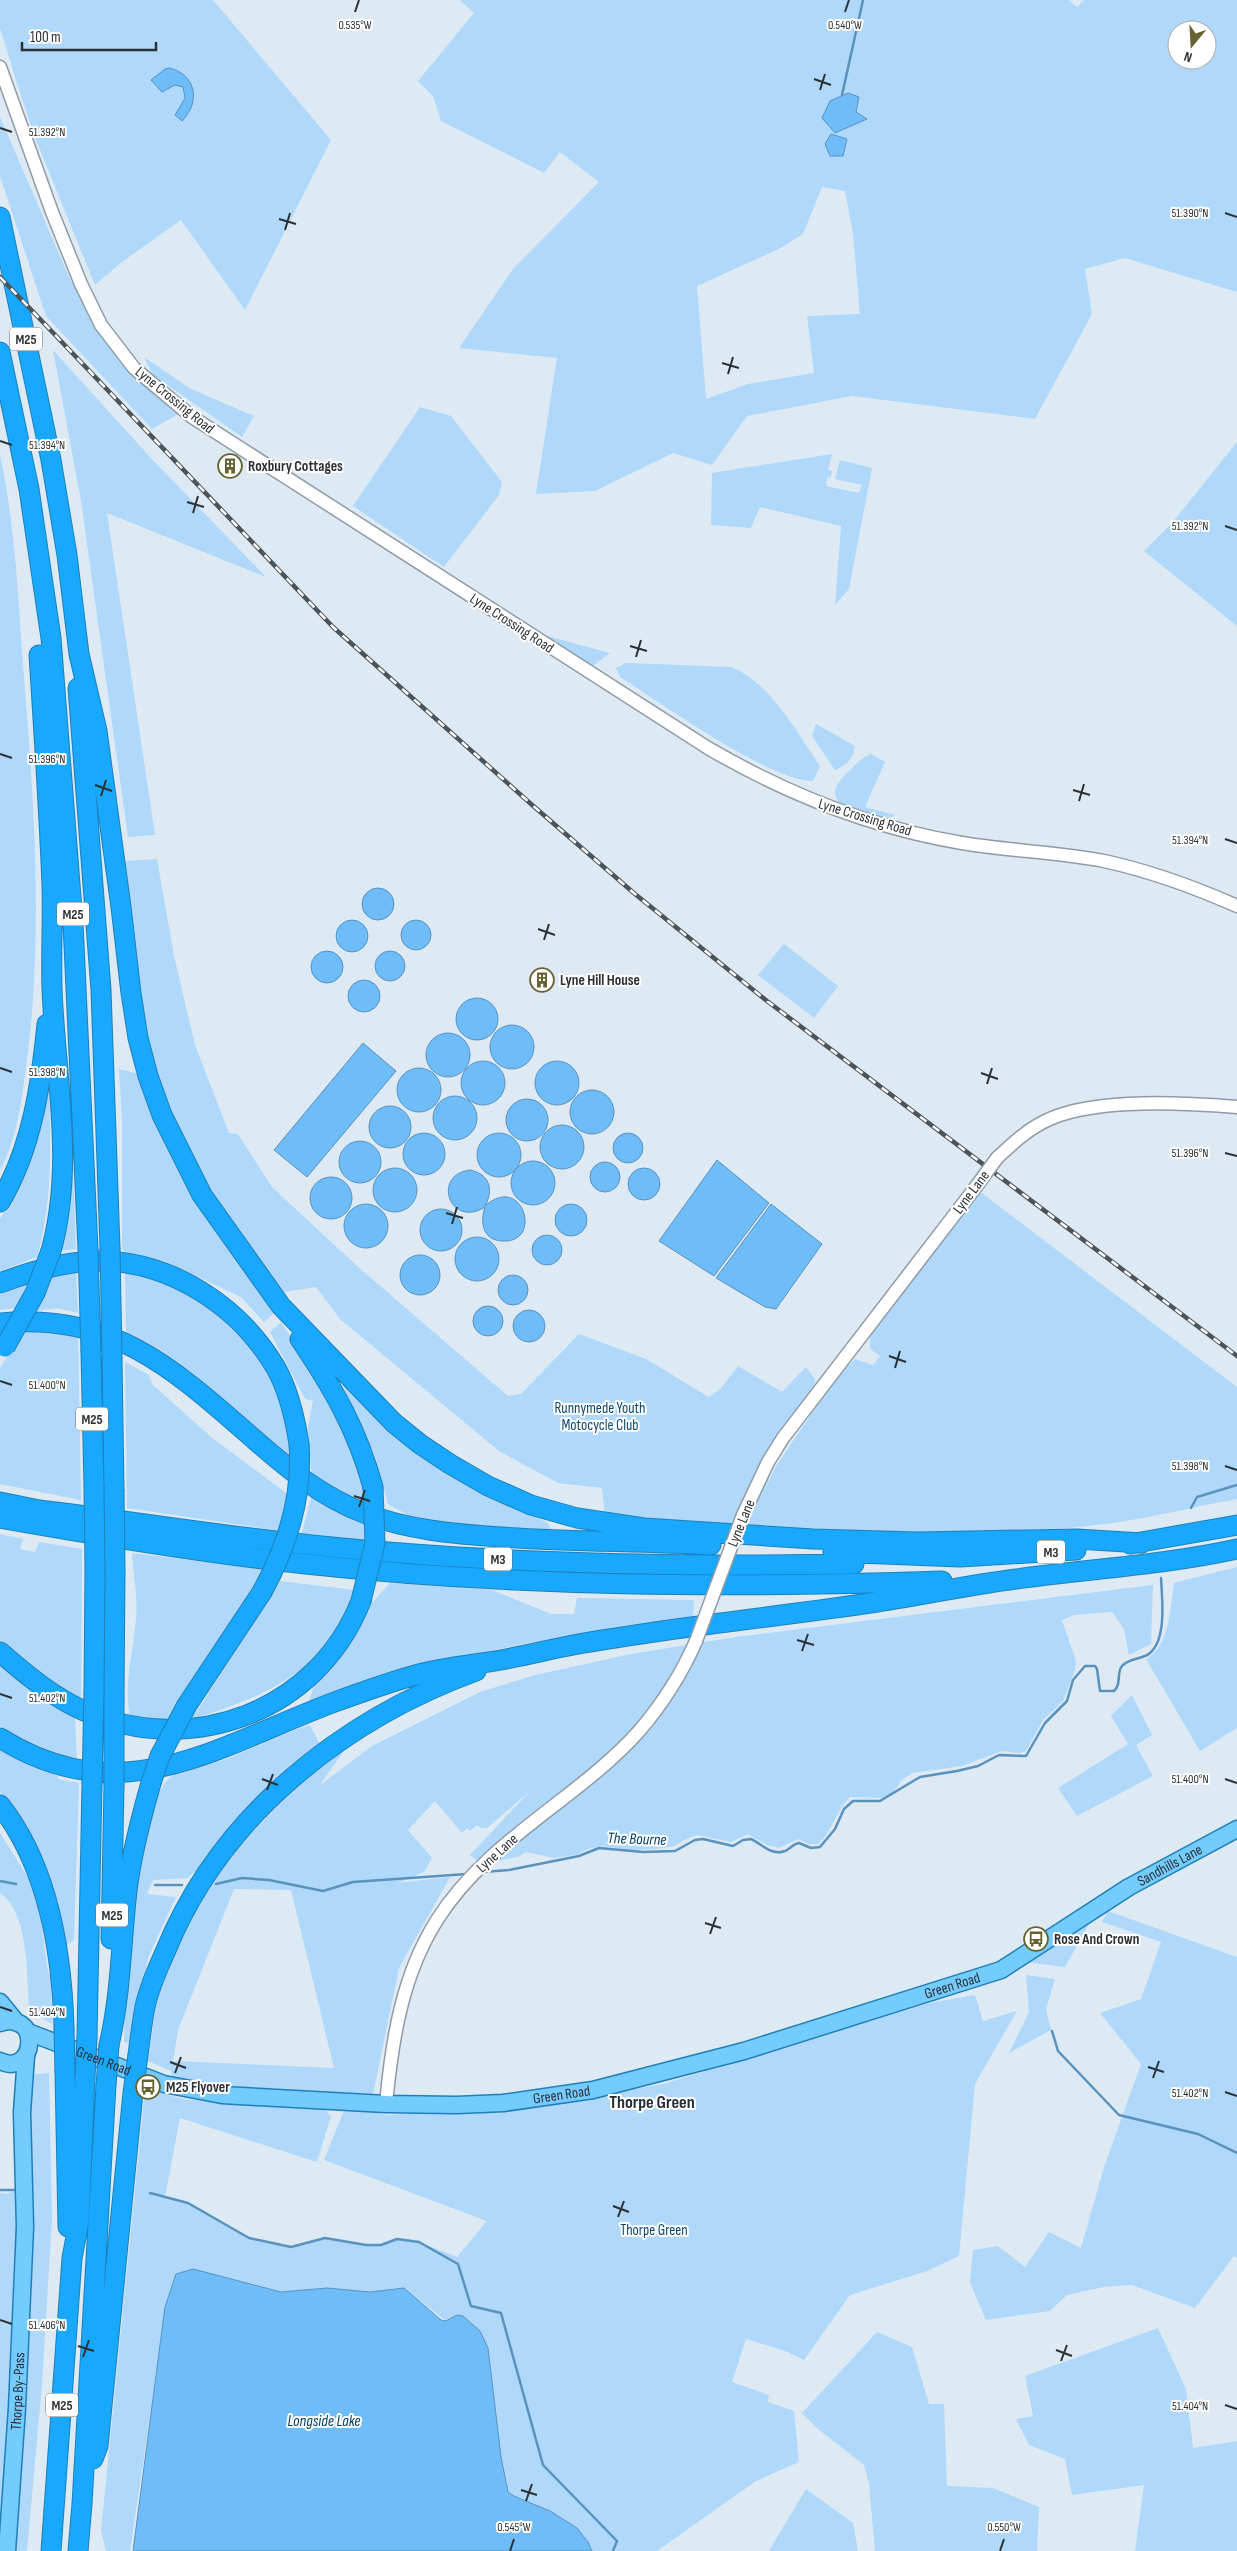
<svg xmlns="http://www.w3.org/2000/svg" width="1237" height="2551" viewBox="0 0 1237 2551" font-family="'Sofia Sans Condensed',sans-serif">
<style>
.green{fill:#afd8fa;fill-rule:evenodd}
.water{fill:#6ebcf8;stroke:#5a92be}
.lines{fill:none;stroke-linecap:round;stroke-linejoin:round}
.stream{stroke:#5a92be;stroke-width:2.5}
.minor-casing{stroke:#909ba5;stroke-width:15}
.major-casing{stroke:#1f7fb8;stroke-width:19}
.highway-casing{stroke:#1f7fb8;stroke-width:21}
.minor{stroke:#fff;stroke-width:12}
.major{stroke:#74cbfe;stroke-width:16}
.highway{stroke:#18a9fe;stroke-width:19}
.rail-casing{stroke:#4d5459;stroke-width:4.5}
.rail{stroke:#fff;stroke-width:2.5;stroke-dasharray:8;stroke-linecap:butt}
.minor-bridge-casing{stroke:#909ba5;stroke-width:15;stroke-linecap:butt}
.highway-bridge-casing{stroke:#1f7fb8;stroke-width:21;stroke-linecap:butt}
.minor-bridge{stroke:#fff;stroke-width:12}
.highway-bridge{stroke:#18a9fe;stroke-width:19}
.ticks{fill:none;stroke:#2c3135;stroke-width:2}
.labels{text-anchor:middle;stroke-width:4;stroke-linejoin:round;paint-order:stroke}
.shield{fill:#fff;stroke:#6b6f72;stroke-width:1}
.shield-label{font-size:14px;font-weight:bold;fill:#2c3135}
.street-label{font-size:15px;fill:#2c3135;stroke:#fff}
.poi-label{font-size:15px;font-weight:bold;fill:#2c3135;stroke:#fff;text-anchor:start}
.park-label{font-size:15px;fill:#0b486f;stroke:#fff}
.water-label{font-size:16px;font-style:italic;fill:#003f65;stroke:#fff}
.quarter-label{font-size:18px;font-weight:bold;fill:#252e36;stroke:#fff}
.ticks-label{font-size:12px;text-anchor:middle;fill:#2c3135;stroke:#fff;stroke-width:4;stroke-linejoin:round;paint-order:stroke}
</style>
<rect width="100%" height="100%" fill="#ddeaf4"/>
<path class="green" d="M0,0H213L331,140L245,310L181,220L122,262L95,285L34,135L15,77L0,28Z
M460,0H1069L1077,7L1084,0H1237V292L1125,258L1085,269L1092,314L1035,419L852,396L747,416L712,465L673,453L595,491L536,494L557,358L459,348L513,269L599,182L560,152L544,173L441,121L433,96L418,81L474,13ZM1177,30H1207V60H1177ZM859,97L856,112L867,119L830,101ZM822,187L845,191L853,234L860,314L807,316L814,373L748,384L706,399L697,286L779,249L803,234Z
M0,117L69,277L119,359L177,415L152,429L46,316L0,176Z
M53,350L149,456L266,577L107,513L155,835L128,837L81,501Z
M144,357L191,389L254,416L242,437L153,375Z
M420,407L451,416L502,482L499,495L444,567L353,506Z
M1237,442V626L1144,551L1172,523Z
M832,454L828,470L832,471L831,477L827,478L826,486L859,493L862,485L835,479L840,460L872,468L849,589L835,605L841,526L760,507L751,528L711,525L712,473Z
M0,455C15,523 18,595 23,665C34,799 44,935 26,1068C21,1102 17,1140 0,1170Z
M544,635L610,653L594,665H590Z
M626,663L732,667C773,686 795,730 820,766L813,781C771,782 660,702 620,677L616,668Z
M816,724L855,746C854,758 846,766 835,770L812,736Z
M871,754L885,762L865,807L895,815L887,821C863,813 813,807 846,774C854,767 861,757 871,754Z
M157,859L174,956L195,1045L229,1133L238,1134L272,1187L357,1266L508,1396L521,1394L579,1334L646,1359L709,1397L721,1388L738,1366L782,1392L806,1367L815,1379V1384L778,1434L767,1486L774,1469L835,1379L855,1359L873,1365L880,1356L870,1349V1336L979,1191L1237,1387V1499C1188,1508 1138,1521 1088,1526C927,1542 766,1527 605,1516L602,1488L558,1483L499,1451L340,1319L316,1287L284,1292C242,1237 199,1182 171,1118C138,1044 134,941 125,861Z
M784,944L838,986L814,1018L758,975Z
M119,1069L139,1074C148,1102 158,1129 171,1156C198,1212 239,1261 274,1313L264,1322L241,1297L164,1261L125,1252L122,1249V1120Z
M49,1076C50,1137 54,1198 37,1257L0,1271V1219L17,1190L40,1130Z
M69,1130L72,1138L76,1249L59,1251Z
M76,1269L78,1313L57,1308L36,1311L52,1272Z
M125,1270L179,1286L211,1309L248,1345L250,1342C265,1369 301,1426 289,1458C236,1415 190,1359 126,1332Z
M31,1276L16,1308L0,1310V1290Z
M281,1322L316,1375L349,1437L367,1499L359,1502L315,1477L311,1469L308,1427L313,1401L305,1399L270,1332Z
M27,1326L78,1330L81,1500L0,1484V1368Z
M125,1362L149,1375L152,1384L211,1437L289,1495L281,1531L127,1508Z
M343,1384L466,1484L548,1523L551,1529L518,1530L415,1519L388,1504L375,1456L345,1391Z
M312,1494L366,1525V1541L302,1533Z
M0,1534L23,1539L20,1549L35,1552L39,1542L82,1549L81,1702L18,1659L0,1642Z
M132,1553L264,1569L167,1721L130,1717C123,1683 134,1651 136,1618C138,1597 133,1574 132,1553Z
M1237,1567V1728L1200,1751L1146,1659C1170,1646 1170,1608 1174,1583Z
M280,1581L354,1590C353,1607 343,1624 332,1638C292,1688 248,1700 191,1720Z
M390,1583L492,1590L551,1614H574L577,1598L694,1600L693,1618L528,1643L414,1667L308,1704L314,1686L339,1659L356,1634L372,1603Z
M1153,1585L1151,1644L1129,1655L1124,1629L1112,1612L1074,1615L1062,1620L1076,1661L1075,1670L1063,1701L1043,1720L1026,1751L1020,1753L1002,1751L962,1766L912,1773L902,1780L894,1792L883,1798L850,1797C836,1810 833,1831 818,1844H809L798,1839L779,1848L767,1845L748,1834L731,1842L697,1835L684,1840L675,1846L656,1849L633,1850L602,1846L588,1849L576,1855L553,1858L526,1852L520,1856L483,1865L470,1855L530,1791L487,1828H481L477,1825L470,1831L467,1828L462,1833L435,1801L408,1830L432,1858L424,1872L398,1883L450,1877L399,1968L373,2094L227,2086L172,2078L171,2071L148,2061L157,2000L173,1952L199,1902L228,1858L297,1786L346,1748L319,1786L372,1746L480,1692L535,1675L631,1654L736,1637ZM234,1889L291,1890L334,2068L173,2061L178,2030Z
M0,1665L43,1698L75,1718L77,1762L31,1748L0,1726Z
M1132,1695L1152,1735L1136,1745L1153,1776L1077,1816L1058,1788L1128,1744L1111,1716Z
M310,1725L321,1746L258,1798L222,1837L200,1868L187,1878L153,1880L147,1894L176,1897L148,1958L133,2044L124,2042C126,1993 131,1798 175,1774C190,1766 210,1765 226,1759C254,1748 281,1734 310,1725Z
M0,1750L29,1765L58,1776V1779L79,1783L74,1940L65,1946L5,1798L0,1792Z
M0,1833L31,1882L41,1921L48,1972L51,1977L52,2024L29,2010C27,1978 29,1912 0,1893Z
M1108,1911L1237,1957V2258L1234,2256L1195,2308L1132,2285L1104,2287L1067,2295L1050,2311L986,2320L970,2282L973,2250L998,2246L1025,2267L1049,2232L1081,2248L1104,2167L1141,2064L1100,2013L1141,1999L1161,1942L1102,1922Z
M1092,1919L1065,1967L1025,1962Z
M1026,1975L1055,1979L1046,2009L1051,2030L1009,2053L1029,2012Z
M975,1995L983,2021L1017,2011L975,2084L959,2256L927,2271L850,2295L804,2360L785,2351L746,2339L732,2382L769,2395L768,2402L794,2411L799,2462L756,2481L657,2551H592L584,2535L508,2492L501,2457L488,2348L457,2315L446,2321L404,2288L370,2292L327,2288L281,2292L168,2296L130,2551H106L101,2531L145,2089L184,2099L324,2109L331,2116L317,2162L180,2118L165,2197L188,2203L249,2238L291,2247L325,2238L366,2245H381L397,2239L419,2242L457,2257L487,2221L324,2160L345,2108L389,2115L554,2103L663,2084L930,2003Z
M49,2073L52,2219L42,2385L27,2551H0V2193L6,2194L29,2186V2075Z
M1158,2328L1186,2389L1193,2448L1237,2441V2551H1135L1144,2485L1072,2495L1065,2459L1029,2445L1016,2419L1033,2416L1025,2376Z
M877,2332L912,2347L929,2404H944L947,2486L993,2488L1039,2507L1037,2551H875L869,2483L864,2465L818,2429L802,2413Z
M806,2489L853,2523L858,2551H769Z"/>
<path class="water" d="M170,68C196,75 201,102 182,121L175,115L185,98L183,87L175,85L162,92L151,80L165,69Z
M848,93L859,97L856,112L867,119L835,133L822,118L830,101Z
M831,134L847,139L843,156H830L825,144Z
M362 904a16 16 0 1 1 32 0a16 16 0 1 1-32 0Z
M401 935a15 15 0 1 1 30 0a15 15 0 1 1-30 0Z
M336 936a16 16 0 1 1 32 0a16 16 0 1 1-32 0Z
M375 966a15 15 0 1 1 30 0a15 15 0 1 1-30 0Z
M311 967a16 16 0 1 1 32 0a16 16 0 1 1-32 0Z
M348 996a16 16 0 1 1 32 0a16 16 0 1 1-32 0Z
M456 1019a21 21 0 1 1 42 0a21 21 0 1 1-42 0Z
M490 1047a22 22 0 1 1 44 0a22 22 0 1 1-44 0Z
M426 1055a22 22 0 1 1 44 0a22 22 0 1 1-44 0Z
M363,1043L396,1071L307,1177L274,1150Z
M535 1083a22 22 0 1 1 44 0a22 22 0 1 1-44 0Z
M461 1083a22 22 0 1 1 44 0a22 22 0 1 1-44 0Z
M397 1090a22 22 0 1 1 44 0a22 22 0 1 1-44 0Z
M570 1112a22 22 0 1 1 44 0a22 22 0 1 1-44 0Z
M433 1118a22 22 0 1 1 44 0a22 22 0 1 1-44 0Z
M506 1120a21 21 0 1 1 42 0a21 21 0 1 1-42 0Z
M369 1127a21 21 0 1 1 42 0a21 21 0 1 1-42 0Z
M540 1147a22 22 0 1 1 44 0a22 22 0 1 1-44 0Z
M403 1154a21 21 0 1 1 42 0a21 21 0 1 1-42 0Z
M613 1148a15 15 0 1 1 30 0a15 15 0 1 1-30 0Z
M477 1155a22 22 0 1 1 44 0a22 22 0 1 1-44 0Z
M339 1162a21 21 0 1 1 42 0a21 21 0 1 1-42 0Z
M717,1160L769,1203L714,1276L659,1241Z
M511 1183a22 22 0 1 1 44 0a22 22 0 1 1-44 0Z
M590 1177a15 15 0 1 1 30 0a15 15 0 1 1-30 0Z
M628 1184a16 16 0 1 1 32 0a16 16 0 1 1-32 0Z
M373 1190a22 22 0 1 1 44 0a22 22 0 1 1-44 0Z
M470,1170C490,1174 494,1190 485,1206C523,1172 544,1244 502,1241C482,1240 480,1221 485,1207C450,1229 431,1175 470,1170Z
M310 1198a21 21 0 1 1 42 0a21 21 0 1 1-42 0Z
M771,1204L822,1244L776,1309L765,1307L716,1278Z
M344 1226a22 22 0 1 1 44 0a22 22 0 1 1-44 0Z
M555 1220a16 16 0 1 1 32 0a16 16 0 1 1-32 0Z
M420 1230a21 21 0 1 1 42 0a21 21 0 1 1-42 0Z
M532 1250a15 15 0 1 1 30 0a15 15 0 1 1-30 0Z
M455 1259a22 22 0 1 1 44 0a22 22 0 1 1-44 0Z
M400 1275a20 20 0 1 1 40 0a20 20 0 1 1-40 0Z
M498 1290a15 15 0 1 1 30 0a15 15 0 1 1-30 0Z
M473 1321a15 15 0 1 1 30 0a15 15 0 1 1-30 0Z
M513 1326a16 16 0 1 1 32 0a16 16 0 1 1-32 0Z
M193,2269L281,2292L327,2288L370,2292L404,2288L441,2320L446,2321L457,2315L463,2316L480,2331L488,2348L501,2457L508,2492L514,2496L550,2511L577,2528L588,2542L592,2551H133L165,2307L176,2274Z"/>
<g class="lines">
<path class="stream" d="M842,95L863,0
M1191,1508L1197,1497L1237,1485
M483,1872L509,1870L579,1856L599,1848L643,1852L675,1851L695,1840L703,1839L733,1846L743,1840L751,1839C762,1844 771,1856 785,1851C790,1849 793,1844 799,1843L811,1848L820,1847L835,1829L844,1809L853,1801H880L920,1777L957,1771L978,1766L999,1755L1026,1756L1045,1723L1067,1701L1073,1680L1085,1666H1095L1097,1669L1100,1691H1114C1122,1684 1116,1673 1122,1666C1130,1657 1142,1660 1150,1653C1167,1639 1162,1598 1161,1578
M0,1881L16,1884
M216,1884L242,1878L269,1880L323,1891L353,1882L467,1874
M155,1885H182
M1052,2031L1058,2051L1119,2115L1198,2134L1237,2153
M0,2190H17
M150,2193L188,2203L249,2238L291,2247L325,2238L366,2245H381L397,2239L419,2242L458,2264L471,2306L501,2313L543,2465L617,2541L613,2551"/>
<g class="minor-casing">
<path id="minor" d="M0,67L52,212L81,284L101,325L134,368L192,417L708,748C787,794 872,828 962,843C1009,851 1058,852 1104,861C1150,871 1194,887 1237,906
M997,1158C1014,1142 1030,1127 1052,1118C1100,1098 1185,1103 1237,1107
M743,1515L768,1462L783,1438L975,1188
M386,2104C392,2040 402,1975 437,1920C488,1839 579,1799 640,1730C663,1703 682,1673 696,1641"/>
</g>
<g class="major-casing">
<g id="major">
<path d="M0,2002L17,2023"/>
<path d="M0,2023C43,2010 35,2078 0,2061"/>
<path id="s1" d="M28,2032L164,2084L222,2095L386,2104L457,2105L503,2103L593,2090L744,2051L1001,1970L1129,1887L1237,1829"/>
<path id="s2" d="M7,2551L17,2408L25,2227L22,2112L26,2056"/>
</g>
</g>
<g class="highway-casing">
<path id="highway" d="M0,217L51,460L67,555L79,654L97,731L121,907L131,993L138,1038L148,1076L162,1115L202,1195L281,1306L394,1423L420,1444L450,1464L488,1486L531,1505L577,1518L644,1528L813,1539L918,1542L1077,1539L1142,1543
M0,352L29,489L51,638L73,923L88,1249
M39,655C44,732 49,809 52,885C53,919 51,954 52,988C55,1075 75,1164 51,1251
M78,688L101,990L110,1248
M0,1202C32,1148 41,1085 47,1024
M0,1283C32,1271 65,1261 99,1261C172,1261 240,1307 276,1368C289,1391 295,1418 299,1444
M0,1323C114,1312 175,1370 255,1440C288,1469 322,1497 364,1513C407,1530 455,1534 501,1537C571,1542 641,1541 711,1545
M300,1339C333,1388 357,1429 373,1487
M91,1352L94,1486
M112,1359L114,1490
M0,1502L39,1510C130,1521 221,1536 312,1545C491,1564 674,1567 854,1564
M0,1518C101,1536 203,1553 306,1564C517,1587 730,1588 942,1581
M1130,1544L1237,1525
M833,1552L960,1557L1076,1550
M0,1652C25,1674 53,1697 84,1711C191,1758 317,1712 361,1601
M94,1692L95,1568
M114,1698L115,1571
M187,1705L262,1592
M0,1738C121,1814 216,1747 332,1703C362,1692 392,1681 423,1673C452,1666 482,1664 511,1658C532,1654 552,1649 573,1645C674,1627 776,1617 877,1602C923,1595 969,1585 1016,1579C1089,1569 1164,1565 1237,1549
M0,1805C48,1866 62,1952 64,2028
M111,1939L114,1785
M87,2037L92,1784
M109,2045C121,1994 121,1943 127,1891C131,1855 141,1818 151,1783
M138,2055C140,2039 142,2023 145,2007C149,1987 158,1968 166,1950C221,1816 342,1720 476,1671
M65,2072L68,2227
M93,2459L98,2446L133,2093
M51,2551L72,2258L79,2221L85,2078
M78,2551L82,2504L106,2085"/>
</g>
<use href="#minor" class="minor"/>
<use href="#major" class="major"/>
<use href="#highway" class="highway"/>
<g class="rail-casing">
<path id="rail" d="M0,277L333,627L531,804L635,894L767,1001L1237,1356"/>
</g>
<use href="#rail" class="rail"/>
<g class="minor-bridge-casing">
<path id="minor-bridge" d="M975,1188L997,1158
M696,1641L743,1515"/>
</g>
<g class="highway-bridge-casing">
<path id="highway-bridge" d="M110,1248L112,1359
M88,1249L91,1352
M5,1347L35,1293L51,1251
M94,1486L95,1568
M114,1490L115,1571
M262,1592C288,1545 303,1497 299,1444
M361,1601L375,1543L373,1487
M151,1783L160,1756L187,1705
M92,1784L94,1692
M114,1785V1698
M64,2028L65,2072
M85,2078L87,2037
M106,2085L109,2045
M133,2093L138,2055"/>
</g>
<use href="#minor-bridge" class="minor-bridge"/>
<use href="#highway-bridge" class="highway-bridge"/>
</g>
<path class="ticks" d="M355,12L359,0M845,12L849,0M814,79L831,85M820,90L825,74M0,128L12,132M1225,213L1237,217M279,219L296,224M285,230L290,213M722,363L739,368M728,374L733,357M0,441L12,445M187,502L204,507M193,513L198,496M1225,526L1237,530M630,646L647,651M636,657L641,640M0,754L12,758M95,785L112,791M1073,790L1090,795M101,796L106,780M1079,801L1084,784M1225,839L1237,843M538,929L555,935M544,940L549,924M0,1068L12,1072M981,1073L998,1079M987,1084L992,1068M1225,1153L1237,1156M446,1213L463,1218M452,1224L457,1207M889,1356L906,1362M895,1368L900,1351M0,1381L12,1385M1225,1466L1237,1470M354,1496L370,1501M359,1507L365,1490M797,1640L814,1645M802,1651L808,1634M0,1694L12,1698M262,1779L278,1785M1225,1779L1237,1783M267,1790L273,1774M705,1923L721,1928M710,1934L716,1917M0,2007L12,2011M170,2062L186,2068M1148,2067L1164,2072M175,2073L181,2057M1153,2078L1159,2061M1225,2092L1237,2096M613,2206L629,2212M618,2217L624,2201M0,2320L12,2324M78,2346L94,2351M1056,2350L1072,2356M83,2357L89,2340M1061,2361L1067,2345M1225,2405L1237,2409M521,2490L537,2495M526,2501L532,2484M510,2551L514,2539M1000,2551L1004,2539"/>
<defs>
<g id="building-ring" transform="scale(1.25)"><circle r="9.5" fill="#fff" stroke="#676330" stroke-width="1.5"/><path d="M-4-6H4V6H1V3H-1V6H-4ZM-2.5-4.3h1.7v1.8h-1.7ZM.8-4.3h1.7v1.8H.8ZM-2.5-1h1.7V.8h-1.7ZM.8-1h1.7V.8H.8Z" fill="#676330"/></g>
<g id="bus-ring" transform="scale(1.25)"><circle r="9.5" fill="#fff" stroke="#676330" stroke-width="1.5"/><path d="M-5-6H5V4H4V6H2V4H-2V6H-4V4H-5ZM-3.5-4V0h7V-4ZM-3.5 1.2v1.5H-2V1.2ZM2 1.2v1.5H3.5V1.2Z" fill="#676330"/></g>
</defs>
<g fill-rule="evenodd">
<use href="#building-ring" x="230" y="466"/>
<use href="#building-ring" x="542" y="980"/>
<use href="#bus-ring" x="1036" y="1939"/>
<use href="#bus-ring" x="148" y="2087"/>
</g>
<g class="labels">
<g class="shield">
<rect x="10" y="327.5" width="32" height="23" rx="4"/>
<rect x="57" y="902.5" width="32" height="23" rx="4"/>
<rect x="76" y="1407.5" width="32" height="23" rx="4"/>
<rect x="1037" y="1540.5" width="28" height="23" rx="4"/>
<rect x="484" y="1547.5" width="28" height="23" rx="4"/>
<rect x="96" y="1903.5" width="32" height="23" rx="4"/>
<rect x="46" y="2393.5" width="32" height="23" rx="4"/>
</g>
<g class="shield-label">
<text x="26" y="344">M25</text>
<text x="73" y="919">M25</text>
<text x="92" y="1424">M25</text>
<text x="1051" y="1557">M3</text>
<text x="498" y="1564">M3</text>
<text x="112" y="1920">M25</text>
<text x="62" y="2410">M25</text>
</g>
<g class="street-label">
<text transform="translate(175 400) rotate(39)" y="5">Lyne Crossing Road</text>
<text transform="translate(512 623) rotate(33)" y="5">Lyne Crossing Road</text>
<text transform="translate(865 817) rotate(17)" y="5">Lyne Crossing Road</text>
<text transform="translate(971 1192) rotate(-53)" y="5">Lyne Lane</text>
<text transform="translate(741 1523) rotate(-68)" y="5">Lyne Lane</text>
<text transform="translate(497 1853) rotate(-42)" y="5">Lyne Lane</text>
<text dy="5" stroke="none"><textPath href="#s1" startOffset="1201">Sandhills Lane</textPath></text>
<text dy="5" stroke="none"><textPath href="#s1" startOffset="951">Green Road</textPath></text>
<text dy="5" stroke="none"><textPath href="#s1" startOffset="81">Green Road</textPath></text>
<text dy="5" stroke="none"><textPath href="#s1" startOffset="545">Green Road</textPath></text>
<text dy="5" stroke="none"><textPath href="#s2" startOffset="160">Thorpe By-Pass</textPath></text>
</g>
<g class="poi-label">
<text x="248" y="471">Roxbury Cottages</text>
<text x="560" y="985">Lyne Hill House</text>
<text x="1054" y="1944">Rose And Crown</text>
<text x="166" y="2092">M25 Flyover</text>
</g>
<g class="park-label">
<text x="600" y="1413">Runnymede Youth<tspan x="600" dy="17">Motocycle Club</tspan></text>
<text x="654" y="2235">Thorpe Green</text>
</g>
<g class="water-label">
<text transform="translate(637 1838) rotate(2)" y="6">The Bourne</text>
<text x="324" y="2426">Longside Lake</text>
</g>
<g class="quarter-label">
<text x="652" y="2108">Thorpe Green</text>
</g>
</g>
<g class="ticks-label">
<text x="355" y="29">0.535°W</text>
<text x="845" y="29">0.540°W</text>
<text x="47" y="136">51.392°N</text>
<text x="1190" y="217">51.390°N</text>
<text x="47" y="449">51.394°N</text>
<text x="1190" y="530">51.392°N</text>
<text x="47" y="763">51.396°N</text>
<text x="1190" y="844">51.394°N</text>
<text x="47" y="1076">51.398°N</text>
<text x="1190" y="1157">51.396°N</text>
<text x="47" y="1389">51.400°N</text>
<text x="1190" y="1470">51.398°N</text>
<text x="47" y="1702">51.402°N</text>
<text x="1190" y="1783">51.400°N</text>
<text x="47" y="2016">51.404°N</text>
<text x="1190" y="2097">51.402°N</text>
<text x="47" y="2329">51.406°N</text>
<text x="1190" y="2410">51.404°N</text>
<text x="514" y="2531">0.545°W</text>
<text x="1004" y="2531">0.550°W</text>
</g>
<g transform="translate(1192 45) rotate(198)"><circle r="24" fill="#ffffff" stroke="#abadae"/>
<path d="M0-4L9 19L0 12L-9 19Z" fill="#676330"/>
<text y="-8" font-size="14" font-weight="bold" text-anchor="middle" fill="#2c3135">N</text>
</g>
<path d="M22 42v8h134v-8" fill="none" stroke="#2c3135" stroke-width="2.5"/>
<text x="30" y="42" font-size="15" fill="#2c3135" stroke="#ffffff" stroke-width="4" paint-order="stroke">100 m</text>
</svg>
